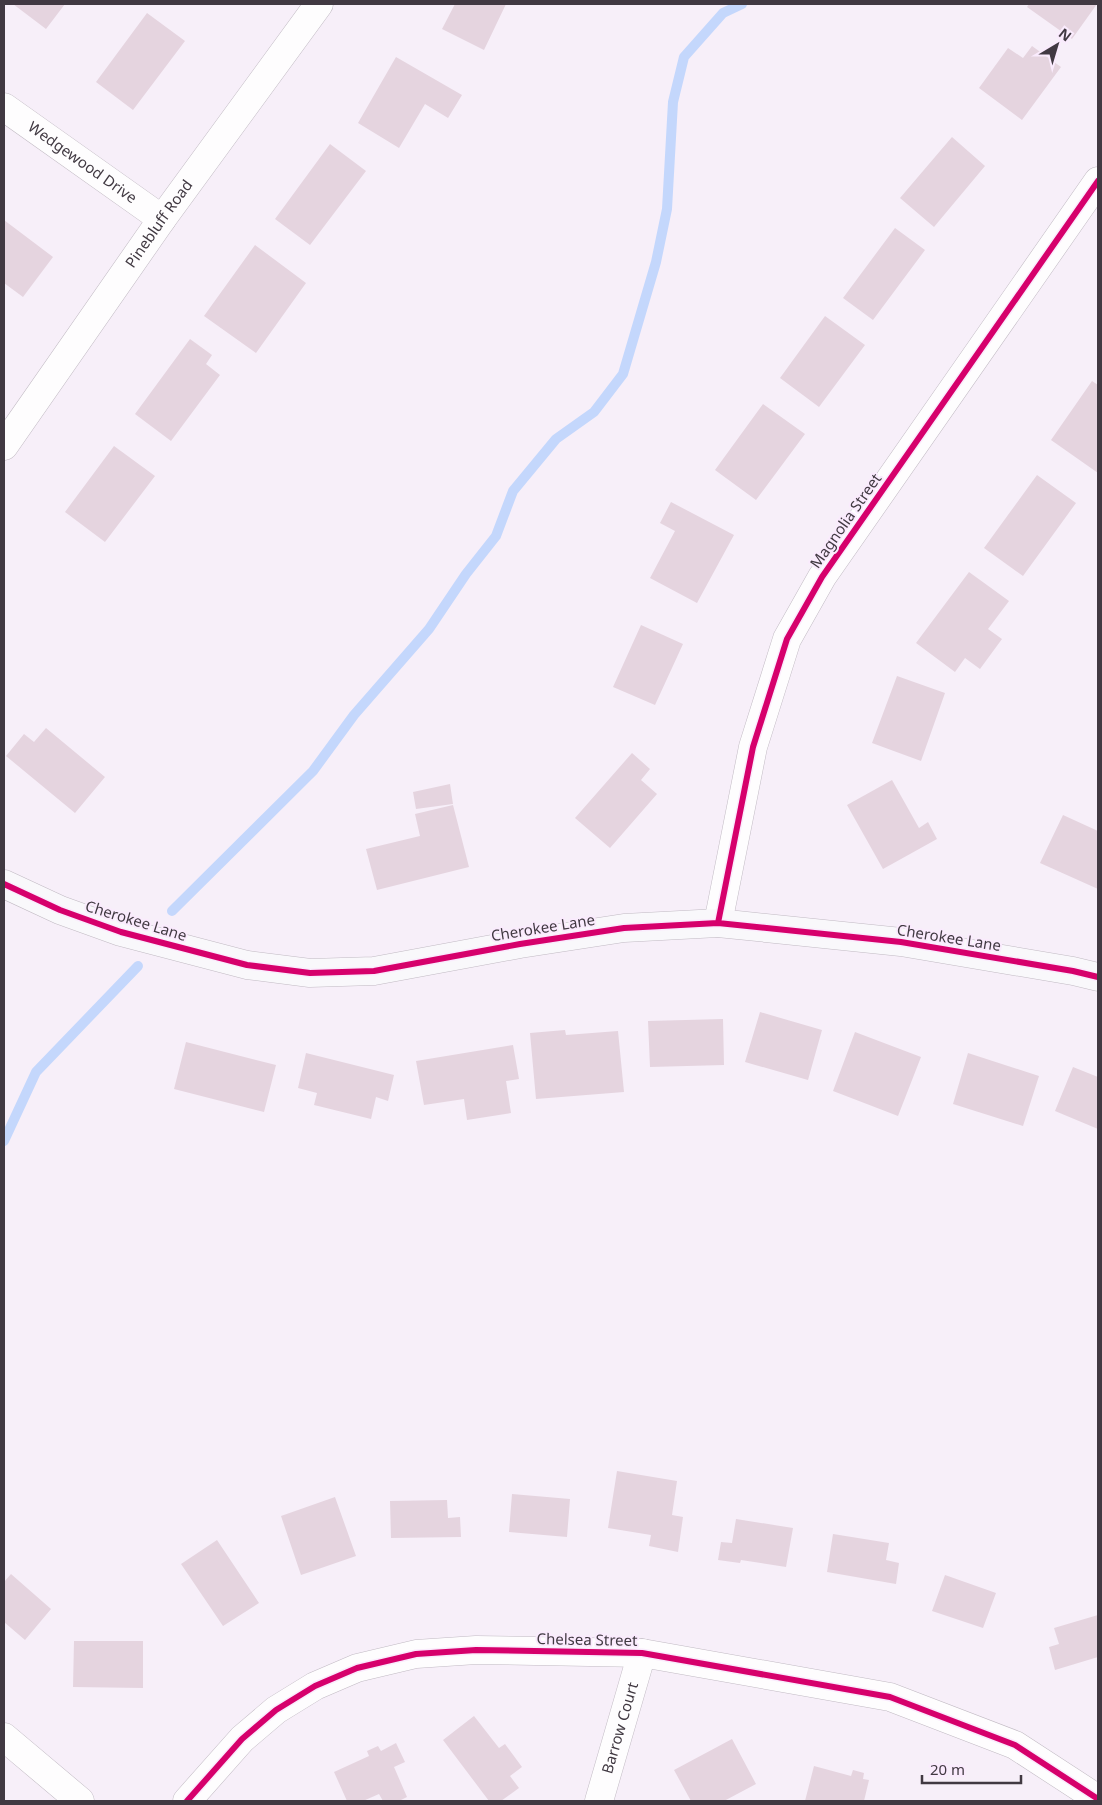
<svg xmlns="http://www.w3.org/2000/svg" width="1102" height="1805" viewBox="0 0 1102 1805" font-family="'Noto Sans',sans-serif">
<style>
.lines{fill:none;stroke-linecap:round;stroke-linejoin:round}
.stream{stroke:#c4d7fc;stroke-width:10}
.building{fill:#e5d4df}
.street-casing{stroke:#c1bac3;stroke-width:29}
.secondary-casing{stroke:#c1bac3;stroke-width:29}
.street{stroke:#fefdfe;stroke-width:28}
.secondary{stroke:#f9f8fb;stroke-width:28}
.cycleway-casing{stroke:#faebfd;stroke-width:9}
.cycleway{stroke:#d6006c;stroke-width:6}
.labels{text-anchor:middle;stroke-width:4;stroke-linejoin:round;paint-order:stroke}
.street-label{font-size:15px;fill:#413942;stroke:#faebfd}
</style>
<rect width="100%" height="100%" fill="#f7eff9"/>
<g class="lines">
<path class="stream" d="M172,911L313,771L354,715L429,629L466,574L496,536L513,491L556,439L594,412L623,374L656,262L667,209L673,102L684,57L723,13L742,4
M4,1141L36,1072L138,966"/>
</g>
<path class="building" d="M13,4H65L46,29Z
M455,4H506L484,50L442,29Z
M1029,4H1097L1072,39L1027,7Z
M147,13L185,41L133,110L96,82Z
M1032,46L1061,67L1022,120L979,88L1008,48L1023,58Z
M396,57L462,95L448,118L425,104L399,148L358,123Z
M952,137L985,166L934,227L900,198Z
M330,144L366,171L310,245L275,219Z
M4,220L53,257L23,297L4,283Z
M895,228L925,250L873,320L843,298Z
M255,245L306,283L256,353L204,316Z
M825,316L865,345L819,407L780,378Z
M190,339L212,355L206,364L220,375L171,441L135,414Z
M1092,381L1098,385V473L1051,440Z
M763,404L805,434L756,500L715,470Z
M114,446L155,476L105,542L65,512Z
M1037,475L1076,503L1023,576L984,548Z
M671,502L734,535L697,603L650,578L675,531L660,523Z
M969,572L1009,601L988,629L1002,639L980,669L965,658L955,672L916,643Z
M641,625L683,644L655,705L613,687Z
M897,676L945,693L921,761L872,743Z
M46,728L105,777L75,813L6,756L24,734L34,742Z
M632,753L650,769L641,780L657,794L610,848L575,818Z
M892,780L919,828L928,822L937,839L883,869L847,805Z
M450,784L453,804L416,809L413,792Z
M453,805L469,867L377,890L366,849L420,836L415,814Z
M1063,815L1098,831V889L1040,863Z
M760,1012L822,1030L808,1080L745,1062Z
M723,1019L724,1065L650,1067L648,1021Z
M565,1030L566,1035L618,1031L624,1092L536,1099L530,1033Z
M855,1032L921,1057L898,1116L833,1091Z
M186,1042L276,1065L264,1112L174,1089Z
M513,1045L519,1079L506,1081L511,1113L467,1120L464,1099L424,1105L416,1061Z
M306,1053L394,1075L388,1101L376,1097L371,1119L314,1105L317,1093L298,1088Z
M968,1053L1039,1076L1023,1126L953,1104Z
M1073,1067L1098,1077V1129L1055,1111Z
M617,1471L677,1481L672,1515L683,1517L678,1552L649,1546L651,1535L608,1528Z
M512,1494L570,1499L567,1537L509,1532Z
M335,1497L356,1556L301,1575L281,1516Z
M447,1500L448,1518L460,1517L461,1537L391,1538L390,1501Z
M736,1519L793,1528L786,1567L741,1560L740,1563L718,1560L721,1542L732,1543Z
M833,1534L889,1543L886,1560L899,1563L896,1584L827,1572Z
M217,1540L259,1603L223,1626L181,1564Z
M11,1574L51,1609L25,1640L4,1622V1582Z
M945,1575L996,1593L983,1628L932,1611Z
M1098,1615V1657L1055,1670L1049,1647L1059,1644L1054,1628Z
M74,1641H143V1688L73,1687Z
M474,1716L499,1748L505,1744L522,1767L510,1776L519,1788L501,1801H489L443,1740Z
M732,1739L756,1784L724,1801H691L674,1770Z
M396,1743L405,1762L394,1767L407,1797L399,1801H383L379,1794L363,1801H347L334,1772L369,1756L367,1751L378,1746L381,1751Z
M814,1766L851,1776L853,1770L864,1773L863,1779L869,1780L864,1801H805Z"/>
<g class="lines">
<g class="street-casing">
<g id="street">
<path id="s1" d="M4,107L162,219"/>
<path id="s2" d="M4,446L162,219L319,4"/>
<path d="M718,923L753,747L787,639L822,577L1098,181"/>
<path d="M4,1737L80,1801"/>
<path d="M187,1801L242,1739L276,1710L315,1686L357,1668L416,1654L476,1650L642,1653L890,1697L1015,1745L1098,1799"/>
<path id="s3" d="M599,1801L642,1653"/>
</g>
</g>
<g class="secondary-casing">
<path id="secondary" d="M4,884L60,910L121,932L247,965L310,973L374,971L520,944L624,928L718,923L901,942L1073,971L1098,977"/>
</g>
<use href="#street" class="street"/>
<use href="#secondary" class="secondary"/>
<g class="cycleway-casing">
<path id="cycleway" d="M4,884L60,910L121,932L247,965L310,973L374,971L520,944L624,928L718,923L901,942L1073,971L1098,977
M718,923L753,747L787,639L822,577L1098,181
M187,1801L242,1739L276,1710L315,1686L357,1668L416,1654L476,1650L642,1653L890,1697L1015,1745L1098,1799"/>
</g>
<use href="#cycleway" class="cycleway"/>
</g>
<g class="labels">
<g class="street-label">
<text dy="5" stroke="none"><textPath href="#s1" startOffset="96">Wedgewood Drive</textPath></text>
<text dy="5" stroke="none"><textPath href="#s2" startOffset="271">Pinebluff Road</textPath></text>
<text transform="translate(846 521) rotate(-55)" y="5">Magnolia Street</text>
<text transform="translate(136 921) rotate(17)" y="5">Cherokee Lane</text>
<text transform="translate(543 928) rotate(-9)" y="5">Cherokee Lane</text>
<text transform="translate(949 938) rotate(9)" y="5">Cherokee Lane</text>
<text transform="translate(587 1640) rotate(1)" y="5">Chelsea Street</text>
<text dy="5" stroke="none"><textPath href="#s3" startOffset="76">Barrow Court</textPath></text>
</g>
</g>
<rect width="1102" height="1805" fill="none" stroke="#413942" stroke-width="10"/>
<g transform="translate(1057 45) rotate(38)" stroke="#faebfd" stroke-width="4" paint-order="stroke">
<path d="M0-4L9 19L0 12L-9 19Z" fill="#413942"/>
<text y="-8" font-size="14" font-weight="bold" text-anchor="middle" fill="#413942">N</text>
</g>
<path d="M922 1775v8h99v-8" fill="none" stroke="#413942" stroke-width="2.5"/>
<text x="930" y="1775" font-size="15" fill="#413942" stroke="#faebfd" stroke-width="4" paint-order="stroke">20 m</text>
</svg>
